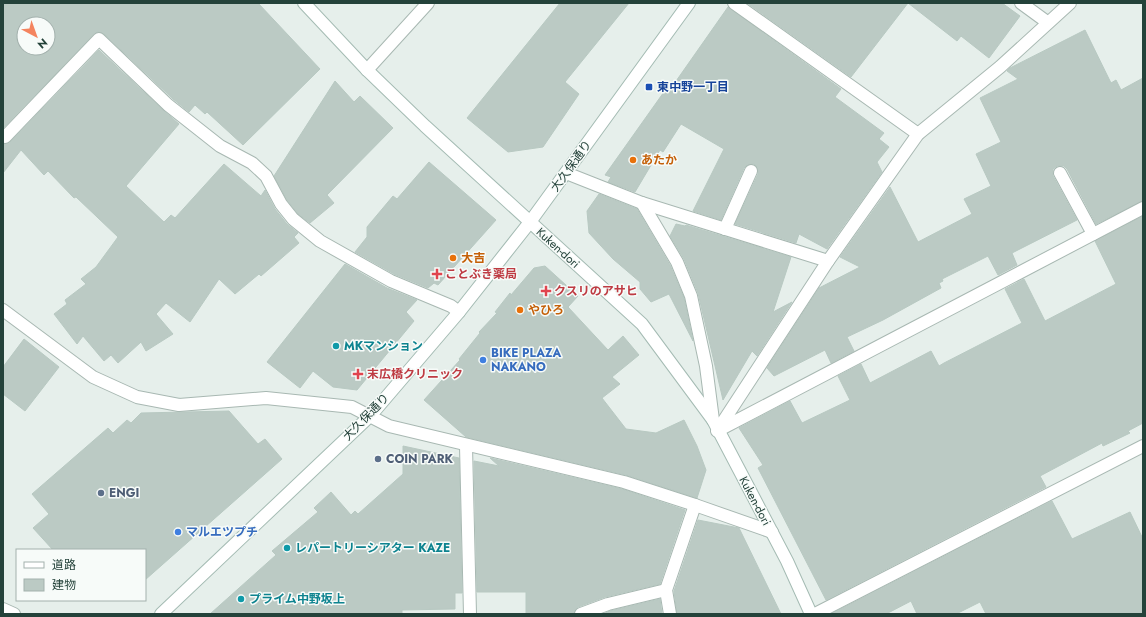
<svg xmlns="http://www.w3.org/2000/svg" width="1146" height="617" font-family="Jost,'Noto Sans JP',sans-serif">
	<rect width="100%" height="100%" fill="#e6efeb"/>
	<g fill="#bbcac4" stroke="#b8c9c2" fill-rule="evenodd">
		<path d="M3,3H258L320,69L243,145L207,112L205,114L195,105L189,112L173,99L104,34L97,32L3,128ZM24,24H48V48H24Z"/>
		<path d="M560,3H629L565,82L579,94L543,147L508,152L467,118Z"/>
		<path d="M747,3H1002L1020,16L989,58L961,36L957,41L908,3L851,77Z"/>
		<path d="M728,7L841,89L835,97L884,133L879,139L889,147L877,162L882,172L827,249L799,234L796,243L735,224L758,174L757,167L754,164L747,165L744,168L721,220L693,211L724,149L681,124L663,152L660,150L635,192L608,182L611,177L605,175L671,82L674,84Z"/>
		<path d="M1085,30L1111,83L1116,80L1121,90L1143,78V201L1096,224L1067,169L1064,166H1057L1053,169V176L1077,220L1012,253L1017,265L998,275L988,256L942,279L943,281L939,283L941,288L883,320L847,337L854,351L831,363L825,350L774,376L767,368L819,288L860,267L840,257L890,187L918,242L972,214L964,199L991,186L976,154L1001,142L980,98L1018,79L1007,71L1010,68Z"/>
		<path d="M99,50L163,110L179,124L126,186L164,222L171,215L175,218L224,164L261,196L265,190L275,209L287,224L298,233L294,237L299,243L261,276L259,274L235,294L219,279L190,322L166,303L156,314L173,334L146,351L141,342L118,363L111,355L104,361L83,336L77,344L54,314L67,304L65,300L86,284L81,279L96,267L118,237L76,197L74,198L48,171L44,175L21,150L3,173V144L10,142Z"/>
		<path d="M335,81L354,102L360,96L393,128L327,195L334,203L310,223L298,214L287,200L274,176Z"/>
		<path d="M429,162L496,220L438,285L434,283L428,288L394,274L355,252L367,237V227L393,196L397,199Z"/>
		<path d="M599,194L637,209L670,265L684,298L693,341L669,294L651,302L640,289V282L613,259L589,233L587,211Z"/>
		<path d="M1143,216V423L1128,431L1130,433L1103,446L1102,443L1040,476L1046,487L826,600L758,468L763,465L739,428L790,401L802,423L850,400L838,376L861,364L870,383L931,351L939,366L944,363L1022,323L1005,289L1024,279L1045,321L1116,284L1095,241Z"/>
		<path d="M676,224L685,226L686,225L791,257L773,312L792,302L757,356L752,351L723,400L698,293L684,259L670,236Z"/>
		<path d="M345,264L387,288L417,300L406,312L414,321L357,390L333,387L313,371L300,388L267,362Z"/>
		<path d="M545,266L578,296L568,307L608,350L623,336L639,355L612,377L620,384L602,398L626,429L656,433L684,420L697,446L706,470L697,498L626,475L466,437L424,400L460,360L459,359L480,333L479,332L497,313L495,312L510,293L511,295L534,268Z"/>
		<path d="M24,339L59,367L25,411L3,394V367Z"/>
		<path d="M229,411L258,444L265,439L282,459L145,580V550H53L33,528L49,514L32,494L108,428L113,433L127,420L131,423L141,413Z"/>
		<path d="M403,446L459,458L462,593H455V609L402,610V614H210L276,555L272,551L318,512L314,508L331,492L351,515L355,511L358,514L403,474Z"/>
		<path d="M490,458L622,489L685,510L660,584L605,597L578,607L574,614H526V592H477L474,461L499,466Z"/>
		<path d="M1052,501L1072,539L1130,512L1143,539V614H986L980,602L956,614H917L911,601L886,614L833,613Z"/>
		<path d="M698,520L739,528L781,614H677L674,591Z"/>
		<path d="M660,599L662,614H603L610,611Z"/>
	</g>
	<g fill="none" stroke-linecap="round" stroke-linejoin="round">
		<defs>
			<g id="lane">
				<path d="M734,3L918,134"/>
				<path d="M367,70L428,3"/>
				<path d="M5,137L99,39L168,105L220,146L252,163L266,176L281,204L293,219L320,241L391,281L451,306L459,312"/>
				<path d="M566,173L642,203L828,261"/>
				<path d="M1060,173L1093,234"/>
				<path d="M642,203L677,262L691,296L706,366L713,420"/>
				<path d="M725,229L751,171"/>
				<path d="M466,446L470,614"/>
				<path d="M581,614L608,604L666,590"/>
			</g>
			<g id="street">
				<path d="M1021,3L1047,22"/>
				<path d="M1070,3L1000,67L918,134L828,261L717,431L1143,208"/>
				<path d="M3,310L93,377L137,397L179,405L266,398L352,407L389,426L624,482L695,505L772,532"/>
				<path d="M3,609L14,614"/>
				<path d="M670,614L666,590L695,505"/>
				<path d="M815,614L1143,446"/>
			</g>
			<g id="secondary">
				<path d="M304,3L367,70L425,126L642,324L713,420L787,561L811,614"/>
				<path d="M161,614L371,415L459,312L530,222L689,3"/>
			</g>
		</defs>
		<use href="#lane" stroke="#a8b8b2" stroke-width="14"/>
		<use href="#street" stroke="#a8b8b2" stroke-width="14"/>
		<use href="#secondary" stroke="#a4bbb3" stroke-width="14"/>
		<use href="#lane" stroke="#fff" stroke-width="12"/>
		<use href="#street" stroke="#fff" stroke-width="12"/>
		<use href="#secondary" stroke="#fff" stroke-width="12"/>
	</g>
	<rect fill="#1a4fb4" stroke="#f7fbf9" stroke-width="1.5" x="645" y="83" width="8" height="8" rx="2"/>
	<g fill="#e8710a" stroke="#f7fbf9" stroke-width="1.5">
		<circle cx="633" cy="160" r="4"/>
		<circle cx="453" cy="258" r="4"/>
		<circle cx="520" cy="310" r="4"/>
	</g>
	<g fill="#e0444e" stroke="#f7fbf9" stroke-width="1.5">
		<path d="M435 268h4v4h4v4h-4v4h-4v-4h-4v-4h4z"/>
		<path d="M544 285h4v4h4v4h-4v4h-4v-4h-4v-4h4z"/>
		<path d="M356 368h4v4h4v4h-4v4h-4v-4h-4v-4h4z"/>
	</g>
	<g fill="#0f9aa8" stroke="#f7fbf9" stroke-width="1.5">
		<circle cx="336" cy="346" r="4"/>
		<circle cx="287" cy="548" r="4"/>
		<circle cx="241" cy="599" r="4"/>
	</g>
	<g fill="#3f7fe0" stroke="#f7fbf9" stroke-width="1.5">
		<circle cx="483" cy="360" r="4"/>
		<circle cx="178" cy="532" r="4"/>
	</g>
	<g fill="#5c6f8a" stroke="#f7fbf9" stroke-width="1.5">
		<circle cx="378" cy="459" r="4"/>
		<circle cx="101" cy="493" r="4"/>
	</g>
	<g text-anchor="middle" stroke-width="3" stroke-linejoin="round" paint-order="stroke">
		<g font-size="12" font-weight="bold" fill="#164399" stroke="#f7fbf9" text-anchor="start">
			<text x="657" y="91">東中野一丁目</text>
		</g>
		<g font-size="12" font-weight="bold" fill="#c56008" stroke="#f7fbf9" text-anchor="start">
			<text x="641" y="164">あたか</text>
			<text x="461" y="262">大吉</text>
			<text x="528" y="314">やひろ</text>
		</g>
		<g font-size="12" fill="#24423a" stroke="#f7fbf9">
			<text transform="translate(571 166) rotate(-54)" y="4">大久保通り</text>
			<text transform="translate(558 248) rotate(42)" y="4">Kuken-dori</text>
			<text transform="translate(366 417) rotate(-46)" y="4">大久保通り</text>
			<text transform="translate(755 501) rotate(62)" y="4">Kuken-dori</text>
		</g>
		<g font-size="12" font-weight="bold" fill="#be3a42" stroke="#f7fbf9" text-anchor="start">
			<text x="445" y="278">ことぶき薬局</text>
			<text x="554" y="295">クスリのアサヒ</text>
			<text x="367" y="378">末広橋クリニック</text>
		</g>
		<g font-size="12" font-weight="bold" fill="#0d838f" stroke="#f7fbf9" text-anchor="start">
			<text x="344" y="350">MKマンション</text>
			<text x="295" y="552">レパートリーシアター KAZE</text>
			<text x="249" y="603">プライム中野坂上</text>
		</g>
		<g font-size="12" font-weight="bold" fill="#366cbe" stroke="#f7fbf9" text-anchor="start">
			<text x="491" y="357">BIKE PLAZA<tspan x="491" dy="14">NAKANO</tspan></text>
			<text x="186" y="536">マルエツプチ</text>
		</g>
		<g font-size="12" font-weight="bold" fill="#4e5e75" stroke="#f7fbf9" text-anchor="start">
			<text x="386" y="463">COIN PARK</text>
			<text x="109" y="497">ENGI</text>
		</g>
	</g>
	<rect width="1146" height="617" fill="none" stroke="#24423a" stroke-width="8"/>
	<rect x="16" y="549" width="130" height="52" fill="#f7fbf9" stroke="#a3b1ad"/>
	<rect x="24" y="562" width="20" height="6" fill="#ffffff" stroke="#a3b1ad"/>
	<text x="52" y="569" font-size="12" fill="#24423a">道路</text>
	<rect x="24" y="579" width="20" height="12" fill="#bbcac4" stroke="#a3b1ad"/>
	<text x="52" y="589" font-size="12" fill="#24423a">建物</text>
	<g transform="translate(36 36) rotate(139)"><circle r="19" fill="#f7fbf9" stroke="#a3b1ad"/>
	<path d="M0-3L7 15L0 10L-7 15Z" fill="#f4845f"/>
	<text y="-6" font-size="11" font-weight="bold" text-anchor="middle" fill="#24423a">N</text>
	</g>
</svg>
